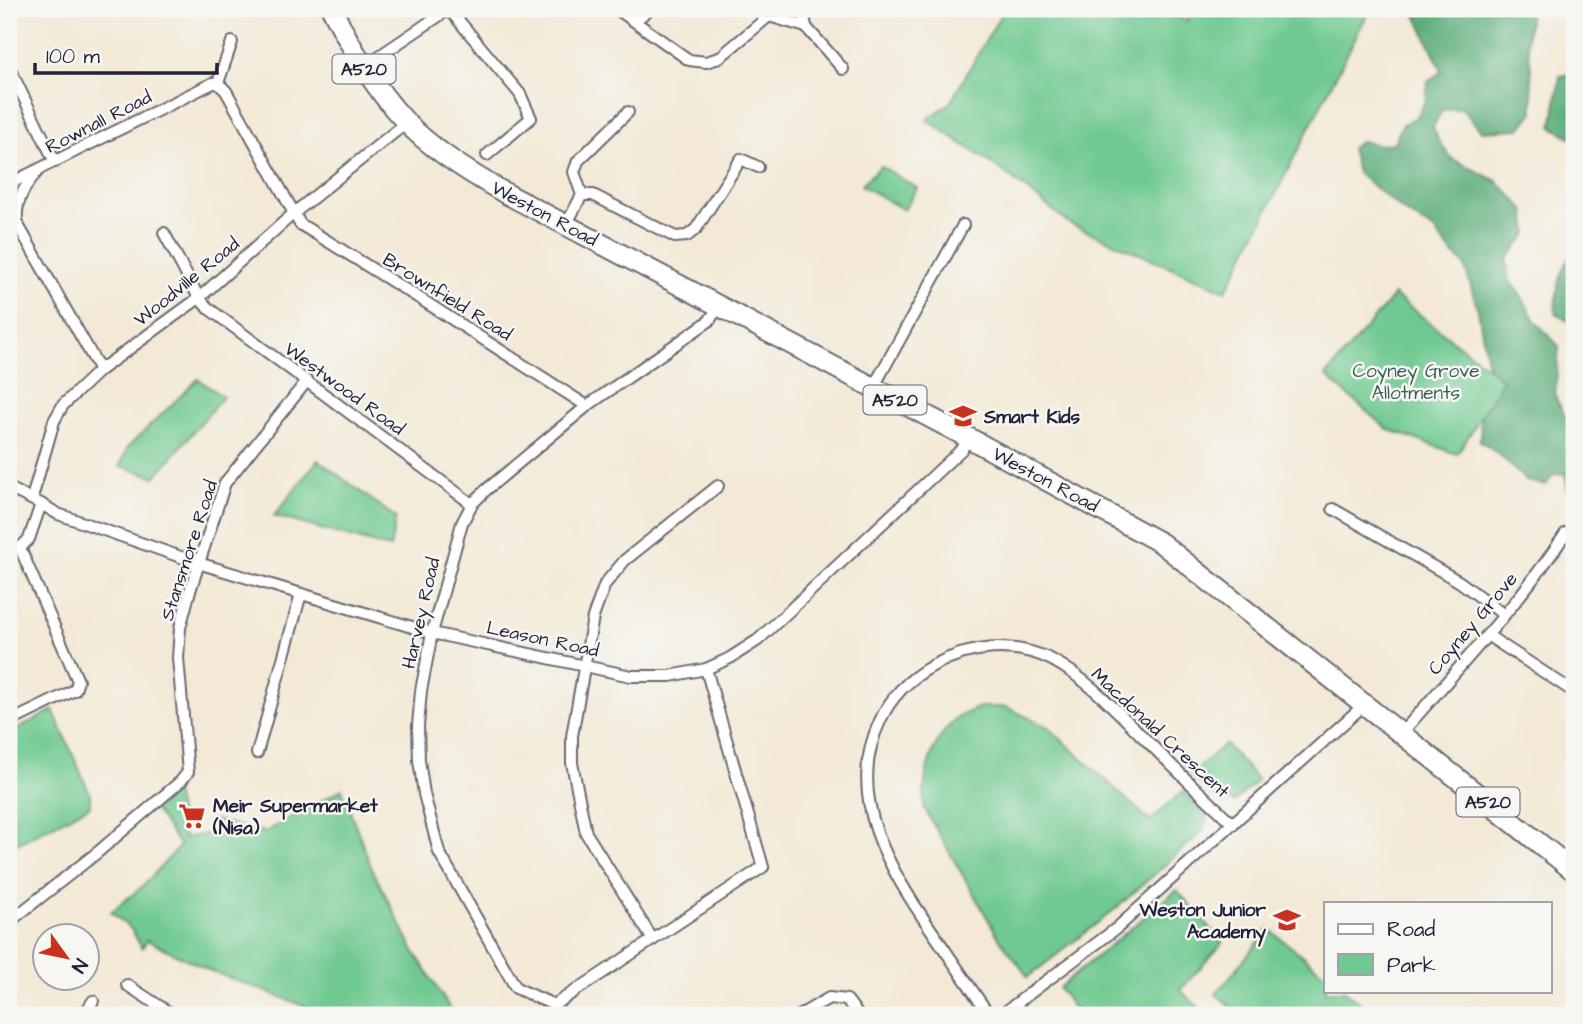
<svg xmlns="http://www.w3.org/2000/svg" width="1583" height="1024" font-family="'Architects Daughter',sans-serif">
	<rect width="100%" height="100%" fill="#f6f6f2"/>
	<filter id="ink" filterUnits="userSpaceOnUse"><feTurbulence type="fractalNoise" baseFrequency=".0143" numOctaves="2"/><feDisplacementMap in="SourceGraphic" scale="14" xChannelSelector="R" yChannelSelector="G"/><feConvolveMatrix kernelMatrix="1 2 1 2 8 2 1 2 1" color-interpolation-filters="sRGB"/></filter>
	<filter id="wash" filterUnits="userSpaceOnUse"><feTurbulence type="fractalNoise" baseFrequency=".00686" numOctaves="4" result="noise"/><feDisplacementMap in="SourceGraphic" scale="28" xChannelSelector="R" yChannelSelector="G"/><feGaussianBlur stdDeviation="1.57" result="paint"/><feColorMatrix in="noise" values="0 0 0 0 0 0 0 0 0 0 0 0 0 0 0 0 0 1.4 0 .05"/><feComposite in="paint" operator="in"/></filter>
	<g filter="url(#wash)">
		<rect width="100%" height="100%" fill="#f3e9d6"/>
		<g fill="#70c990" stroke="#497666" stroke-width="2">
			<path d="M1004,9H1155L1187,21L1193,9H1359L1368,13L1226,291L1070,224L1004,172L927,120L950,103Z"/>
			<path d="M881,166L917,188L904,210L861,185Z"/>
			<path d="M1394,295L1504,380L1457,454L1387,429L1326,376Z"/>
			<path d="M198,379L223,397L155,477L120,466L128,447Z"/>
			<path d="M318,460L396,518L390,548L274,516Z"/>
			<path d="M980,707H1006L1048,727L1150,821L1183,791L1207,816L1203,831L1114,910L1028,977L999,938L924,808C923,776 929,743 955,720C961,714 972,711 980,707Z"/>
			<path d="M53,710L90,794V806L9,848V733Z"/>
			<path d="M1225,744L1258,780L1234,802L1213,795L1191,774Z"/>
			<path d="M342,789L372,869L415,953L454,1015H328L211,971L147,940L142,948L131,929L111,912L143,886L180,846L154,809L175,792L184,838L216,832L214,820L265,832Z"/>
			<path d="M1177,890L1223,943L1180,990L1207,1015H1078L1059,988Z"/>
			<path d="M1269,929L1326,975V991H1345L1369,1010L1365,1015H1241L1216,994Z"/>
		</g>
		<g fill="#5cad7a" stroke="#3f685a" stroke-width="2">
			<path d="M1420,9H1530L1527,39L1531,67L1533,112L1520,129L1481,131L1462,108L1442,110L1433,127L1439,142L1452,159L1497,181L1525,210L1528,233L1507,259L1508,278L1522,297L1535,321L1559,346L1555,396L1566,418L1574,417V503L1568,491L1565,473L1553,475L1546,485L1526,481L1502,457L1480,441L1481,416L1503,380L1488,368L1478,310L1464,264L1452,253L1433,229L1405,212L1357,173L1351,148L1362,141L1378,145L1394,143L1403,124L1417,117L1426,99L1428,81L1442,71L1416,15Z"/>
			<path d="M1574,73V139L1552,127L1560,76Z"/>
			<path d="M1574,250V320L1570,322L1555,313C1556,289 1560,271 1574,250Z"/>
		</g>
	</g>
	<g filter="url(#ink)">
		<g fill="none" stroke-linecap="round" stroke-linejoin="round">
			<defs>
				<g id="street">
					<path d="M449,9L520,94L531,118L487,155"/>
					<path d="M617,9L689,60L706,62L719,58L769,16L806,27"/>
					<path d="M803,9L806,27L843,69"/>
					<path d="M634,21L650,9"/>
					<path d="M9,67L55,162"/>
					<path d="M363,67L449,9"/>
					<path d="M218,83L232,42"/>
					<path d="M37,172C24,186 13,206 18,225L100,370"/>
					<path d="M9,184L213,83H218L226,91L300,224L427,303L587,406"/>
					<path d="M582,195H593L675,237L687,236L696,229L741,159L758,167"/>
					<path d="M566,225L582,195L574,172L578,161L628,112"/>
					<path d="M164,233L199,298L208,308L472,504"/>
					<path d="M873,388L963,225"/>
					<path d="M9,488L41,504L29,539L20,548H9"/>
					<path d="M32,498L54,421L63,405L100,370L199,298L294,213L406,123"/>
					<path d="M41,504L58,514L198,563L432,633L631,676H670L706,669L730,658L758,640L962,449L969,438"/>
					<path d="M1333,509L1460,582L1504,615"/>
					<path d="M1487,635L1574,692"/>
					<path d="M706,669L763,867L554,1005L516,988L439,852L424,794L419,760L418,726L421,691L432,633L462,523L472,504L486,490L587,406L709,321L720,305"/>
					<path d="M9,722L75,690L78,681L20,548"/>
					<path d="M1401,734C1458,668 1518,605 1566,533"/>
					<path d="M257,753L301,594"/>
					<path d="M9,922L98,852L181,781L188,772L178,658L180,628L189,594L225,483L306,382"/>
					<path d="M653,940L586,833L572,763V736L593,617L605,584L625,560L718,486"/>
					<path d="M127,985L173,1015"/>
					<path d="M84,1015L93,1001"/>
					<path d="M800,1015L829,998L847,1000L858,1015"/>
					<path d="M989,1015C970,987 951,959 932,931C890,870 844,797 880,721C891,696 910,678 934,665C970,646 1014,641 1052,660C1086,678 1114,708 1141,735C1171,765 1202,795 1233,824"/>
					<path d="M1001,1015L1117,928L1365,704"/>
				</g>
				<path id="highway" d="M332,9C352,49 374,88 405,121C432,150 471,174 505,193L969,438L1161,543L1574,871"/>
			</defs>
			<use href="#street" stroke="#6b6871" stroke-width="14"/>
			<use href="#highway" stroke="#6b6871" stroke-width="23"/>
			<use href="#street" stroke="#fff" stroke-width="10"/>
			<use href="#highway" stroke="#fff" stroke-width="19"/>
		</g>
	</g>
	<defs>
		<symbol id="school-bare" viewBox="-9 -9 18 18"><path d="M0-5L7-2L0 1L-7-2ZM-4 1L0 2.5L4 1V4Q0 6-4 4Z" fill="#c8321e" stroke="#f6f6f2" stroke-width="2.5" paint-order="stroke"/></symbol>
		<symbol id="supermarket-bare" viewBox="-9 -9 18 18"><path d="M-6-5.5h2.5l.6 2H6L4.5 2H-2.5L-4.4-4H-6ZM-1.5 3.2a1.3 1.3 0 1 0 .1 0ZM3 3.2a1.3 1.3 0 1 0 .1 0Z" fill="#c8321e" stroke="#f6f6f2" stroke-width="2.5" paint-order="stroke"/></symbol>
	</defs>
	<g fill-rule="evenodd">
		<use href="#school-bare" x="944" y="397" width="38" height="38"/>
		<use href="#supermarket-bare" x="173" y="797" width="38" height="38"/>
		<use href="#school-bare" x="1268" y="901" width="38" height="38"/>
	</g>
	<g text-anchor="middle" stroke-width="5" stroke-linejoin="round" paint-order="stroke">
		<g fill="#f6f6f2" stroke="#626272" stroke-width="2">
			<rect x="332.5" y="54.5" width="63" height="29" rx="5"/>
			<rect x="863.5" y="385.5" width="63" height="29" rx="5"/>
			<rect x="1456.5" y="787.5" width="63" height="29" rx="5"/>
		</g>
		<g font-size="18" font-weight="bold" fill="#22223b">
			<text x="364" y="75">A520</text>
			<text x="895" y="406">A520</text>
			<text x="1488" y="808">A520</text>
		</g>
		<g font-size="19" fill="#22223b" stroke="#f6f6f2">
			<text transform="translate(98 121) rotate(-27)" y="7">Rownall Road</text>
			<text transform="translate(545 213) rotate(28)" y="7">Weston Road</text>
			<text transform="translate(186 281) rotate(-39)" y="7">Woodville Road</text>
			<text transform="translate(448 296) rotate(32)" y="7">Brownfield Road</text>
			<text transform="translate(345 388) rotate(36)" y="7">Westwood Road</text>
			<text transform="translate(1046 479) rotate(28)" y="7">Weston Road</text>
			<text transform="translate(188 550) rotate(-72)" y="7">Stansmore Road</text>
			<text transform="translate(420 613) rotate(-77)" y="7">Harvey Road</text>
			<text transform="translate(1472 623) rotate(-50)" y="7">Coyney Grove</text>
			<text transform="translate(543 638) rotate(12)" y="7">Leason Road</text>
			<text transform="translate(1161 732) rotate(43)" y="7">Macdonald Crescent</text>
		</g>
		<g font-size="19" fill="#3d5c59" stroke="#f6f6f2">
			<text x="1416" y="377">Coyney Grove<tspan x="1416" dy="22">Allotments</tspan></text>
		</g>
		<g font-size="19" font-weight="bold" fill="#22223b" stroke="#f6f6f2" text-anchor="start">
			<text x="984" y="423">Smart Kids</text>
			<text x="213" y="812">Meir Supermarket<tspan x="213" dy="22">(Nisa)</tspan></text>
			<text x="1266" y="916" text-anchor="end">Weston Junior<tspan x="1266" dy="22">Academy</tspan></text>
		</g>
	</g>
	<rect width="1583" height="1024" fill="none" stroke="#f6f6f2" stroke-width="35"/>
	<rect x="1324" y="902" width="228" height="91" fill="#f6f6f2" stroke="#a1a1a9" stroke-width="2"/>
	<rect x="1338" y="924" width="35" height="10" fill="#ffffff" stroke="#a1a1a9" stroke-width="2"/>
	<text x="1387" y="936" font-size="21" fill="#22223b">Road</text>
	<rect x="1338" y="954" width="35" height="21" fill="#70c990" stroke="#a1a1a9" stroke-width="2"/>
	<text x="1387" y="972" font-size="21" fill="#22223b">Park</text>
	<g transform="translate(66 957) rotate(123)"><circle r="33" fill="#f6f6f2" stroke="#a1a1a9" stroke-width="2"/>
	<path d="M0-5L12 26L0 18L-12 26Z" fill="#c8321e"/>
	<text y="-10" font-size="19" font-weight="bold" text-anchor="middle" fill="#22223b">N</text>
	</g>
	<path d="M35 63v10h182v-10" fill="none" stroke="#22223b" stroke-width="3.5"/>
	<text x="46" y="63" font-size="21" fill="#22223b" stroke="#f6f6f2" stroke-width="5" paint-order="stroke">100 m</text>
</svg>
